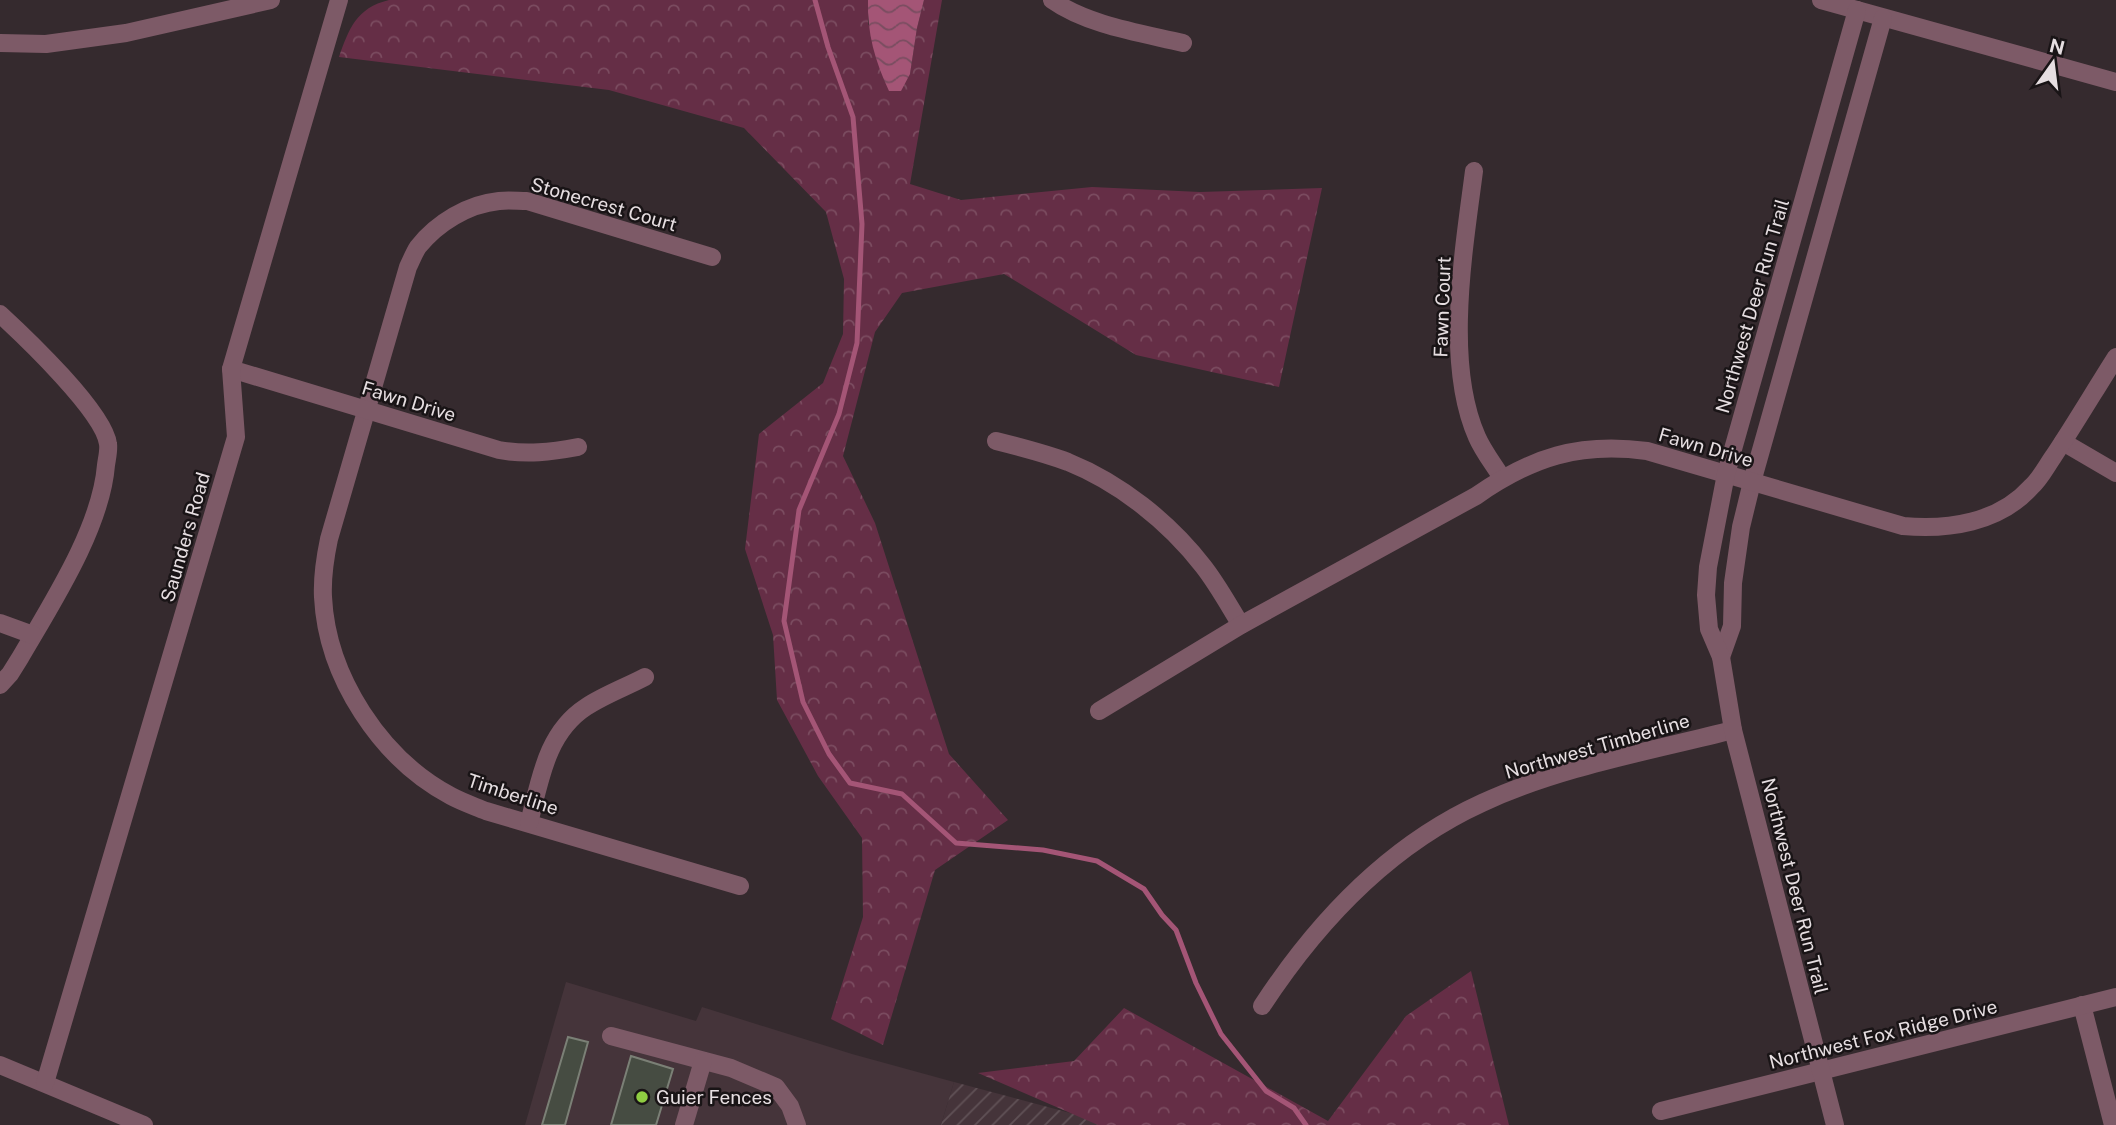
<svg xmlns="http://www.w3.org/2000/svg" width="2116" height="1125" font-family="'Public Sans',sans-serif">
	<defs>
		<pattern id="industrial-furrows" width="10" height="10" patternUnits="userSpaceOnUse" patternTransform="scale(1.75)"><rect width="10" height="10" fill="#45343a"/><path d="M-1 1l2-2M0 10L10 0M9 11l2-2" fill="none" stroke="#605156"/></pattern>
		<pattern id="forest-crowns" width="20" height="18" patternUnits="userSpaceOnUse" patternTransform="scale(1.75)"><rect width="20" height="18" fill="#652e46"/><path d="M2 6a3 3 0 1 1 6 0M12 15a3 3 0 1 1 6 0" fill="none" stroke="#7b4c60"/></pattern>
		<pattern id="water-waves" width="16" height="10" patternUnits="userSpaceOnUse" patternTransform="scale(1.75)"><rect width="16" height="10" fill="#a45576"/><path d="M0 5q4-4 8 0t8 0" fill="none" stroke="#794d60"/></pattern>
	</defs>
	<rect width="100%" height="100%" fill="#352a2e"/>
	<path fill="#45343a" d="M566,982L696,1021L702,1007L852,1054L954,1082L941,1125H525Z"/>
	<path fill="url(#industrial-furrows)" d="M954,1082L1115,1125H941Z"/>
	<g fill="url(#forest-crowns)">
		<path d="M389,0H868V24L910,74L917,28L924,0H942L910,184L961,200L1092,187L1200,192L1322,188L1279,387L1136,355L1004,274L902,293L875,332L843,456L875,523L949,754L1008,820L935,870L883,1045L831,1019L863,917L862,838L818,776L777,700L773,635L745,549L759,434L823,383L843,334L844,279L826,212L744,128L609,90L339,57C349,29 356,8 389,0Z"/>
		<path d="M1471,971L1509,1125H1098L978,1073L1074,1061L1124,1008L1328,1121L1406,1016Z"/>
	</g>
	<path fill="url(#water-waves)" d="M868,0H924L917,28L910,74L901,91H889C875,61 867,33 868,0Z"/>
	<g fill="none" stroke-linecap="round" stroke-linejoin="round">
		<path stroke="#a45576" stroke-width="5" d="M815,0L828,47L853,117L862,224L857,343L839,414L799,510L784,621L803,702L829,754L850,783L902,794L956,843L1043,850L1097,861L1144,889L1162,915L1176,930L1196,983L1221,1034L1266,1091L1294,1108L1306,1125"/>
	</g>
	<g fill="#464c42" stroke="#7b8076" stroke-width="2">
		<path d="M568,1037L588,1042L565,1125H542Z"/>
		<path d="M631,1056L673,1069L656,1125H611Z"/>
	</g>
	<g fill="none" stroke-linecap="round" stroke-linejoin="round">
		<g stroke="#7d5a67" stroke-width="18">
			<path d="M1052,0C1087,25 1141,33 1183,43"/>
			<path d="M1821,0L2116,82"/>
			<path d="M0,43L46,44L126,33L271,0"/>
			<path d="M1474,171C1464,249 1444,363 1477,437C1483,451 1494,465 1502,478"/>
			<path d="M712,257L527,201C518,201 508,200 499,201C468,204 437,223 418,247C414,253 411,261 408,267L329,539C325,558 322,577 323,597C327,677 381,759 451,796C462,802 474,806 486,811L740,886"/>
			<path d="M0,314C25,337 104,412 108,444C109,450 107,458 106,465C101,528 52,603 20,658L10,674L0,685"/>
			<path d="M231,369L499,450C527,455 551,452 578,447"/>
			<path d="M996,441C1020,447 1044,453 1068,462C1120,483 1169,522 1203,566C1218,585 1229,606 1241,625"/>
			<path d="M2063,442L2116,473"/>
			<path d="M0,623L33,635"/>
			<path d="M1721,657L1732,626L1733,583L1741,527L1752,482L1883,18"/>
			<path d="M1099,711L1241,625L1476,496C1532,457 1579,442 1647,451L1903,526C1948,530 1999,523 2031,487C2040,479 2046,467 2053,457C2075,424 2095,390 2116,357"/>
			<path d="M529,823C540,781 546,733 586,707C604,695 626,687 645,677"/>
			<path d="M2082,1005L2113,1125"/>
			<path d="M1262,1006C1317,922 1390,845 1482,803C1559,767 1651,751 1733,730"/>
			<path d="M611,1036L731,1068L776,1087L790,1106L797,1125"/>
			<path d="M0,1065L144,1125"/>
			<path d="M45,1083L236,437L231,369L339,0"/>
			<path d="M1661,1111L2116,997"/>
			<path d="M684,1125L703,1061"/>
			<path d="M1835,1125L1733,730L1721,657L1709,629L1706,595L1708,567L1726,474L1857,10"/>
		</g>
	</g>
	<circle fill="#8fcd42" stroke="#191416" stroke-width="2.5" cx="642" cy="1097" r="7"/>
	<g text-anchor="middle" stroke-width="5" stroke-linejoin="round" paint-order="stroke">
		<g font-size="19" fill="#e6dee1" stroke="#191416">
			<text transform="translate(604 204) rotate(16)" y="7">Stonecrest Court</text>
			<text transform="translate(1752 306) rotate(-74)" y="7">Northwest Deer Run Trail</text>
			<text transform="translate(1442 307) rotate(-88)" y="7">Fawn Court</text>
			<text transform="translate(409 401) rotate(17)" y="7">Fawn Drive</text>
			<text transform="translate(1706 447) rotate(16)" y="7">Fawn Drive</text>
			<text transform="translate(185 537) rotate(-74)" y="7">Saunders Road</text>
			<text transform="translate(1597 746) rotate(-16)" y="7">Northwest Timberline</text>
			<text transform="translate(513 794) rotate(18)" y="7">Timberline</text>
			<text transform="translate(1795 886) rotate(76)" y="7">Northwest Deer Run Trail</text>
			<text transform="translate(1883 1034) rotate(-14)" y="7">Northwest Fox Ridge Drive</text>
		</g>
		<g font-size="19" fill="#e6dee1" stroke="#191416" text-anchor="start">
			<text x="656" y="1104">Guier Fences</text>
		</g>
	</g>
	<g transform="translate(2053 63) rotate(14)" stroke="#191416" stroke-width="5" paint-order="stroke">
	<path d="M0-5L12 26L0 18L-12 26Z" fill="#e6dee1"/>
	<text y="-10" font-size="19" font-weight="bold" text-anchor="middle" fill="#e6dee1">N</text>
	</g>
</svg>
